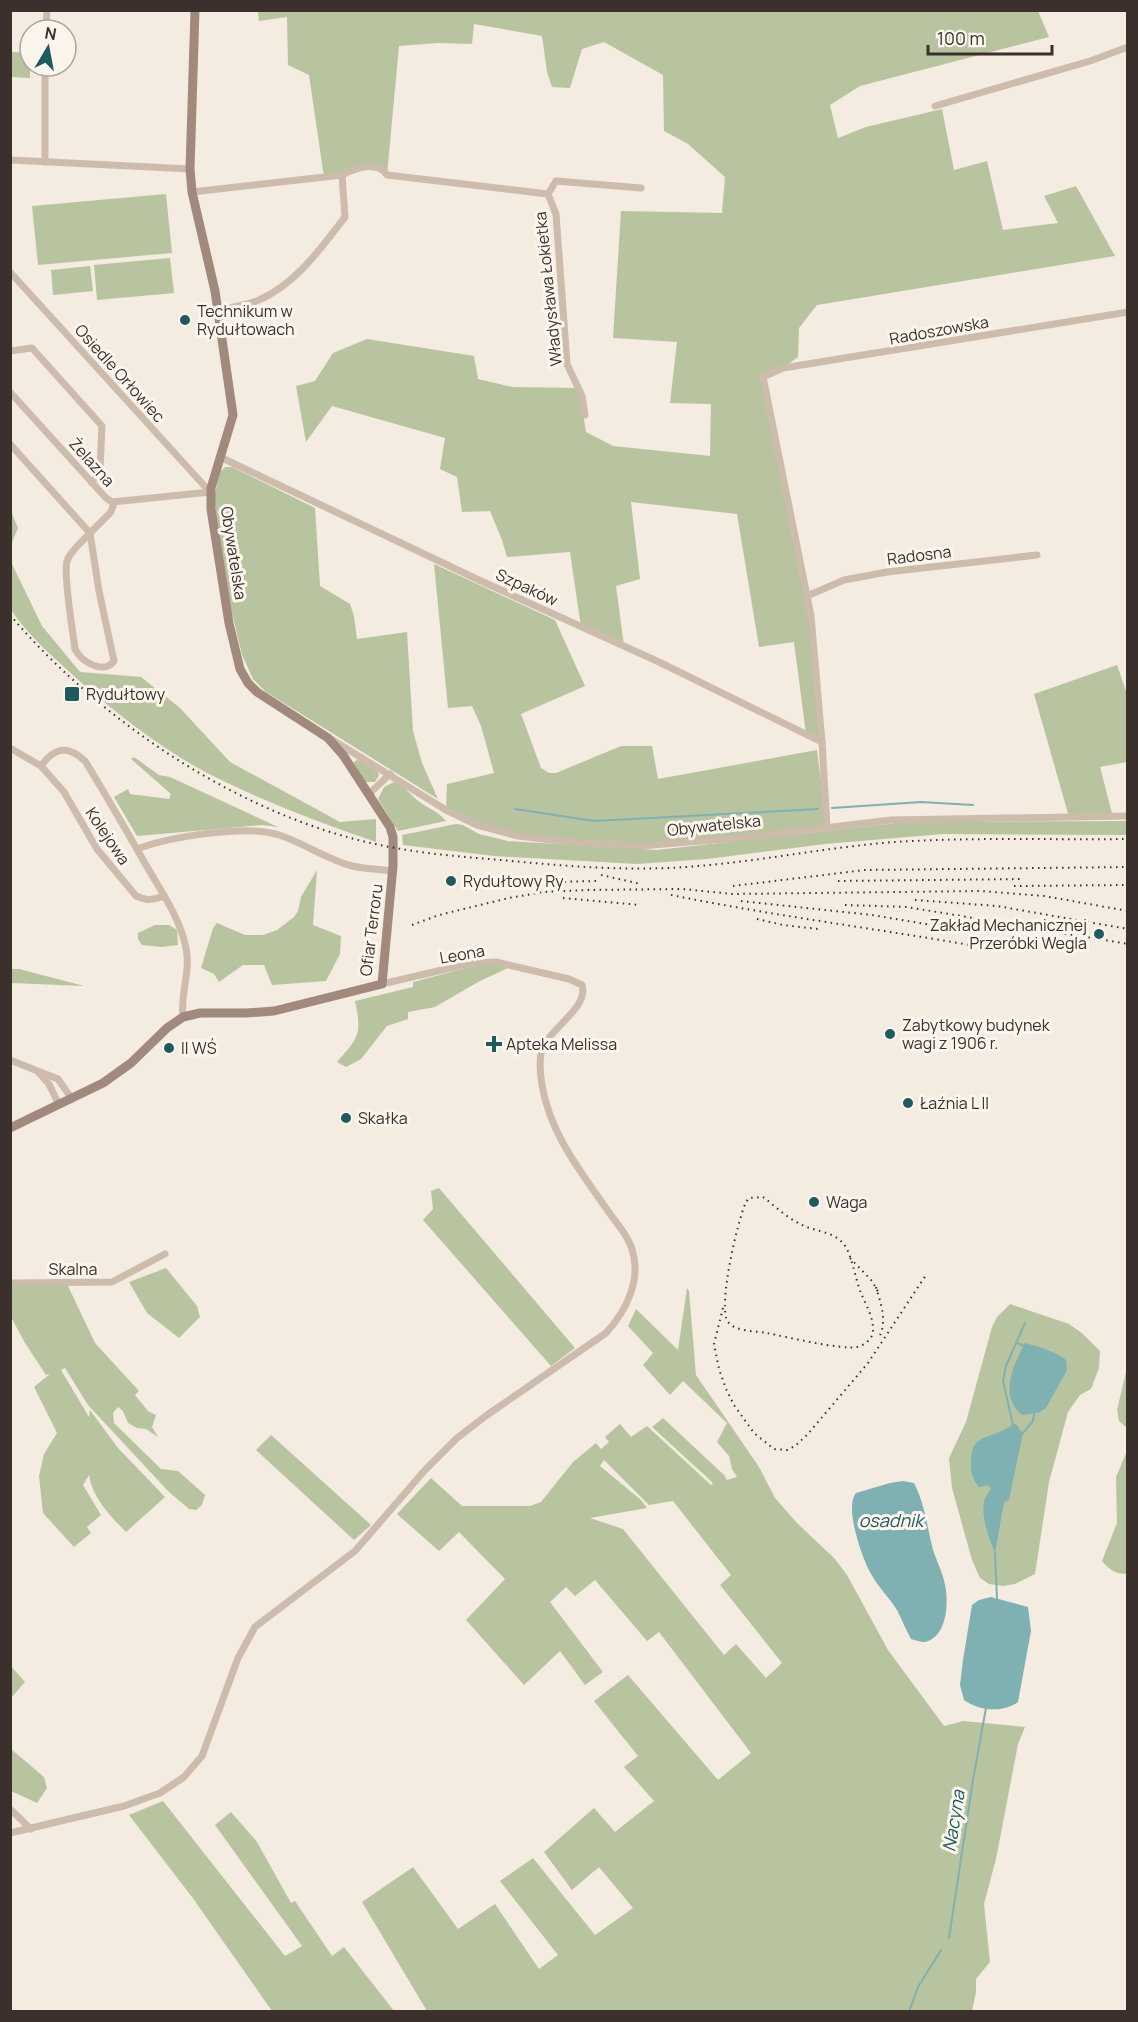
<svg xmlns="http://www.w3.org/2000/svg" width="1138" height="2022" font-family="Manrope,sans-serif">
	<rect width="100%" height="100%" fill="#f4ebe1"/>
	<g fill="#b8c4a0" fill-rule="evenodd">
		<path d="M258,11H1038L1049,37L860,86L830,105L838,138L866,127L942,109L954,170L987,161L1003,230L1058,223L1044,196L1076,186L1115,256L817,305L799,328L798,357L783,368L763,377L811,616L822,742L806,734L794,642L759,647L737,514L631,502L640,579L616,586L624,646L581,627L570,552L507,557L502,540L490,511L462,512L457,477L440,469L445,438L332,406L306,442L296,386L315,381L333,353L367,339L474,356L478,379L512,387L579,388L586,432L613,446L710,456L711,404L670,403L677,342L613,338L621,211L722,213L725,177L688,144L664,131L663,75L604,42L582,49L570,88L552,87L547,72L542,36L474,24L472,44L437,43L399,46L387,175L384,171L360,167L324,177L309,75L288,65L287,17L259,21Z"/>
		<path d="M11,52L30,53V78L11,77Z"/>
		<path d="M166,194L172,253L38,265L32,206Z"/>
		<path d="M170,258L174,293L97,300L94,265Z"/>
		<path d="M90,266L93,291L53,295L51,270Z"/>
		<path d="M225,467H232L315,508L320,586L350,604L354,616L357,639L407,632L413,731L422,763L438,799L266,692L253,679L242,655L225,583L214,497L220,472Z"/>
		<path d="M10,509L18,528L12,542L11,562L42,626L80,672L141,677L180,708L230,762L340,822L376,819V842C320,823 265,802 211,775C164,751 113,711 74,676C52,656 28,635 11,610Z"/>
		<path d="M434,564L555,620L585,686L521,714L541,768L549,773H556L621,746H652L658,779L817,750L827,827L641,846L498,832L446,810L447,784L494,773L481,726L472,706L448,708Z"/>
		<path d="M1117,665L1127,694V762L1100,767L1113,817H1069L1034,694Z"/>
		<path d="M134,757L159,775L170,777L278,827L262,825L137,836L114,797L128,789L130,794L169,799L171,794L131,759Z"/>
		<path d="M358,759L378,772L379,775L375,782H365L354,764V762Z"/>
		<path d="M394,782C404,786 409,793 417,800C427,808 438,811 446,821L398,831L378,799L384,787Z"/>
		<path d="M1128,821L1127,835L943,834L825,844L707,859L637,864L494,856L403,845L402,835L456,824L463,825L479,834L508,841L657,850L905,822Z"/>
		<path d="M317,870L313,925L341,936L340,954L326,981L272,985L264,965H243L219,982L214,974L201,968L213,928L217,923L245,935H263L277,930L294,917L298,911L301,897Z"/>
		<path d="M155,925H169L177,930L178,945L162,947L142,945L138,939V933Z"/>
		<path d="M490,964L508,968L478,982L435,1007L408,1012V1019L387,1026L361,1059L346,1067L337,1062C359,1037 362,1034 355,1001L413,987V982L470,967Z"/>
		<path d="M11,969H19L84,986L11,983Z"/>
		<path d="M439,1188L575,1348L551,1366L423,1220L433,1209L431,1191Z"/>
		<path d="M166,1268L197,1306L200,1317L179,1338L147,1313L129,1282Z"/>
		<path d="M10,1286H68L95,1343L139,1391L135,1395L148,1411L156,1415L152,1427L158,1437L146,1429L137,1428L128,1423L123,1411L118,1407L113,1413L114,1423L161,1469L178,1471L205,1495L202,1505L196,1510L189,1509L168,1491L88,1405L65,1368L61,1370L89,1417L90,1410L118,1448L165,1497L126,1532C110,1516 92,1497 89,1475L83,1485L101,1515L87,1527L91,1533L74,1547L43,1513L39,1476L44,1454L57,1433L34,1387L50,1374L46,1375L25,1343L11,1317Z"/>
		<path d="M687,1288L689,1291L696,1375L759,1467L775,1498L797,1523L835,1559L847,1575L888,1650L944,1726L963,1721L1025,1727L1018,1744L996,1859L984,1904L990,1962L976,1979V1992L972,2011H427L362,1902L413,1867L458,1929L495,1904L539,1969L558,1955L500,1881L533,1858L595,1935L633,1908L599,1867L572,1890L544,1852L594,1808L615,1832L654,1801L624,1767L638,1756L594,1701L628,1675L718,1780L751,1753L659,1632L647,1641L595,1580L575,1596L566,1587L550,1602L603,1672L585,1685L560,1651L524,1685L466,1620L505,1579L459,1532L439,1551L397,1514L431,1478L462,1506H530L541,1502L573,1462L596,1443L601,1449L609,1442L605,1437L620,1424L631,1437L647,1426L711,1485L713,1484L711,1481L652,1427L663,1418L724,1475L727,1480L737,1477L732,1469L729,1456L717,1442L727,1423L683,1381L670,1395L643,1365L653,1353L628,1326L636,1309L678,1350ZM604,1460L649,1505L673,1501L731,1575L720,1585L782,1663L766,1678L736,1644L724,1655L623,1529L590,1518L647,1508L641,1500L600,1466Z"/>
		<path d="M1010,1304L1069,1324L1083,1334L1100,1351L1099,1368L1091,1389L1080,1395L1068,1412L1049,1482L1035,1574L1015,1584L1003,1586L989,1584L980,1578L972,1560L952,1488L949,1458L966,1422L992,1327L997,1317Z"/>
		<path d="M1127,1368V1428L1119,1421L1117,1410Z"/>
		<path d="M271,1435L371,1525L354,1540L256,1450Z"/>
		<path d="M1127,1451V1574C1115,1574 1110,1570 1102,1561L1117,1523L1116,1477Z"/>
		<path d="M10,1665L25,1682L11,1698H10Z"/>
		<path d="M11,1749L44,1777L47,1788L37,1803L11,1791Z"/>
		<path d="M163,1801L285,1956L302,1946L215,1825L231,1812L257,1842L291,1903L295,1901L332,1956L344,1947L394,2011H272L192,1897L129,1815Z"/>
	</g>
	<g fill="#7fb0b2">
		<path d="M1025,1343C1040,1347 1054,1351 1066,1360L1067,1370L1046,1408L1038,1413L1022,1415C998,1396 1014,1364 1025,1343Z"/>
		<path d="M1016,1424L1023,1433L1009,1500L1004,1502L995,1553C989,1538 981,1518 984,1501C985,1497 989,1492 991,1489L988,1485L979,1487C972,1478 970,1471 971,1460C973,1437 981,1440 999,1432C1005,1430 1010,1426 1016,1424Z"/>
		<path d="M903,1481L914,1483C925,1504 927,1527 933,1550C937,1562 943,1573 945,1585C949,1603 947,1637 925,1642C921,1642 915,1640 911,1639C906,1630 902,1620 897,1610C889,1597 877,1586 870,1572C862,1557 844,1507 856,1493L890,1483Z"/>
		<path d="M991,1597L1028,1607L1031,1631L1018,1702C1003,1713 979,1711 964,1700L960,1685L963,1660L972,1605L979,1600Z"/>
	</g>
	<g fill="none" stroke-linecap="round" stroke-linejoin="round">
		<g stroke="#7fb0b2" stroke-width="2">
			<path d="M832,808L921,802L973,805"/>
			<path d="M515,809L594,821L818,809"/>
			<path d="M1017,1343L1024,1346"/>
			<path d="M1013,1425L1003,1381L1006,1366L1025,1323"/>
			<path d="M1023,1433L1033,1421L1034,1414"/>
			<path d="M995,1553L997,1599"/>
			<path d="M949,1938L973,1780L986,1708"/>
			<path d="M909,2012L918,1987L941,1950"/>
		</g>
		<g stroke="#cdbbac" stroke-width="7">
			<path d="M46,30L47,10"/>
			<path d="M45,66V162"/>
			<path d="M935,106L1090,61L1128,47"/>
			<path d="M10,160L190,169"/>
			<path d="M192,192L342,175C354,169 377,160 387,175L548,194L556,214L567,364L582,396L585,415"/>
			<path d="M548,194L556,181L641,188"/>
			<path d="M10,272L210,492"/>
			<path d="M218,311C232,307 246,305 259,300C296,284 321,248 345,217L342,175"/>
			<path d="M10,351L32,348L102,426L100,470L92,483"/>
			<path d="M10,392L106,498L112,502L210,492"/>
			<path d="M10,444L90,533L111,512L114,503"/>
			<path d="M220,457L481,581L659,662L822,742"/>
			<path d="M90,533L99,591L114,661C104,675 81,662 75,649C73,632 63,575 67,561C70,551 83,541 90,533Z"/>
			<path d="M807,596L844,580L887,572L1037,555"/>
			<path d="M331,739L446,810L477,825L518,836L561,841L641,846L738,838L891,820L1128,816"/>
			<path d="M10,748L41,766L64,792L97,849L136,896C147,901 153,900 164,896"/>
			<path d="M41,766C54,748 67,744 85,761C106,795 126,830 146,865C161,891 180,918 186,948C191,972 180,993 183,1017"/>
			<path d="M369,794L390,774"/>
			<path d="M827,827L822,742L811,616L763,377L783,368L1128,312"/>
			<path d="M137,849C169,837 246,824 279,835C304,843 326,859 352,866C365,869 380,869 393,871"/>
			<path d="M10,1060L58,1079L72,1099"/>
			<path d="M39,1073L49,1084L59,1105"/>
			<path d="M10,1283L112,1282L165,1254"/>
			<path d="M10,1809L31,1829"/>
			<path d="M10,1833L124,1806L160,1793L184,1777L202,1756L238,1658L255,1627L355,1551L425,1470L457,1438L487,1415L606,1333C626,1311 642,1280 632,1249C628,1235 616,1223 608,1211C581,1172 550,1134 542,1085C540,1073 538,1056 544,1045C553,1027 589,1006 582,985L569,979L496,962L472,963L382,984"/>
		</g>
		<path stroke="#a18a7d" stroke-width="9" d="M10,1128L103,1083L131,1063L167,1028L183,1017L200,1013H246L274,1011L382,984L393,866V837L390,827L343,755L328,738L257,692L248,683L240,669L229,623L211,509V488L233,415L215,291L192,192L190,169L195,10"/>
		<g stroke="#3b302b" stroke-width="2" stroke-dasharray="1.5 4.5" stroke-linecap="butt">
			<path d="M10,615C100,721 238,814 375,844C420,854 466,857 512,861C564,866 615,870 667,868C743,865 818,848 894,842C971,837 1050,840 1128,839"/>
			<path d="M601,875L641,884"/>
			<path d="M838,881L1024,879"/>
			<path d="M535,886L552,882L598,881"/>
			<path d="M733,886L865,870L1128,867"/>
			<path d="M1014,886L1128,885"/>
			<path d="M671,895C770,915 871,928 970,945"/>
			<path d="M563,898L640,905"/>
			<path d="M915,900L997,906L1128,929"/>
			<path d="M741,901L872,915L973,932"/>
			<path d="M845,905L907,907L1128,944"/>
			<path d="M757,919L783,925L818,929"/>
			<path d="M412,925L439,915L509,898L543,892L586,890L683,889L732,894L981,891L1044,896L1128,911"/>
			<path d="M763,1197C775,1206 786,1217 800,1224C813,1231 831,1231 842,1242C852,1252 855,1279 861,1293C866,1305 874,1318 873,1332C872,1339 865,1345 857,1347C841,1350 787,1337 767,1333C756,1331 736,1332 728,1322C717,1308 738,1219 746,1202L749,1198Z"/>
			<path d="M850,1258L872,1281L880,1295"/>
			<path d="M876,1287C881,1304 888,1323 878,1339"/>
			<path d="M723,1308L714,1344L719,1369L726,1389L734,1405L754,1433L774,1449L787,1450L795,1446L807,1435L868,1363L926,1275"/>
		</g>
	</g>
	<g fill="#1f5a5e" stroke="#fbf5ee" stroke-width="2">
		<circle cx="185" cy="320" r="6"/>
		<rect x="64" y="686" width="16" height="16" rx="3"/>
		<circle cx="451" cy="881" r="6"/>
		<circle cx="1099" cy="934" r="6"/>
		<circle cx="890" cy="1034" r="6"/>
		<path d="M491 1035h6v6h6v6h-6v6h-6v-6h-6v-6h6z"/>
		<circle cx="169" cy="1048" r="6"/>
		<circle cx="908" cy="1103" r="6"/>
		<circle cx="346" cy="1118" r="6"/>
		<circle cx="814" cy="1202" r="6"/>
	</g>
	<g text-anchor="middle" stroke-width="6" stroke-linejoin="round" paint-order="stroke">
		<g font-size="16" fill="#3b302b" stroke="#fbf5ee">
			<text transform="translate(548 289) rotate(-96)" y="6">Władysława Łokietka</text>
			<text transform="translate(939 330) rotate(-10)" y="6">Radoszowska</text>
			<text transform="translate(120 373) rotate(48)" y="6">Osiedle Orłowiec</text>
			<text transform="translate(92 462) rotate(48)" y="6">Żelazna</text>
			<text transform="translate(234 553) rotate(81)" y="6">Obywatelska</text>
			<text transform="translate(919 555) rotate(-7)" y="6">Radosna</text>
			<text transform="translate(527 587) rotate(25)" y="6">Szpaków</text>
			<text transform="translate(714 825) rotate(-6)" y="6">Obywatelska</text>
			<text transform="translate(108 836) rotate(56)" y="6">Kolejowa</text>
			<text transform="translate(371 930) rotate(-83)" y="6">Ofiar Terroru</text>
			<text transform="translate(462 954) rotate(-10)" y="6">Leona</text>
			<text x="73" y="1275">Skalna</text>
		</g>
		<g font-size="16" fill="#3b302b" stroke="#fbf5ee" text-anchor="start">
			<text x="197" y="317">Technikum w<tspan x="197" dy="18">Rydułtowach</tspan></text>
			<text x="86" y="700">Rydułtowy</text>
			<text x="463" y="887">Rydułtowy Ry</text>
			<text x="1087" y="931" text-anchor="end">Zakład Mechanicznej<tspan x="1087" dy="18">Przeróbki Wegla</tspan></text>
			<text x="902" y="1031">Zabytkowy budynek<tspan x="902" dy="18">wagi z 1906 r.</tspan></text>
			<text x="506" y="1050">Apteka Melissa</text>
			<text x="181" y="1054">II WŚ</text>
			<text x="920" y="1109">Łaźnia L II</text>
			<text x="358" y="1124">Skałka</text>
			<text x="826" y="1208">Waga</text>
		</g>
		<g font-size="18" font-style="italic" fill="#1f5a5e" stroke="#fbf5ee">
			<text x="891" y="1527">osadnik</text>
			<text transform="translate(954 1821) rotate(-81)" y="6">Nacyna</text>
		</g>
	</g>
	<rect width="1138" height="2022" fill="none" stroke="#3b302b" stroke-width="24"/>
	<g transform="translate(48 48) rotate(10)"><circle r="28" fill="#fbf5ee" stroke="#aea6a0" stroke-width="1.5"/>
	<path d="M0-4.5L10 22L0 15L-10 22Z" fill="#1f5a5e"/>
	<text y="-9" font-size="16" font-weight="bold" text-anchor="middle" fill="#3b302b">N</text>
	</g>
	<path d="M928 45v9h124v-9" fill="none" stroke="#3b302b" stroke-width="3"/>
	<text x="937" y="45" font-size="18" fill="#3b302b" stroke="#fbf5ee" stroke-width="4.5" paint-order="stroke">100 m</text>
</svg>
